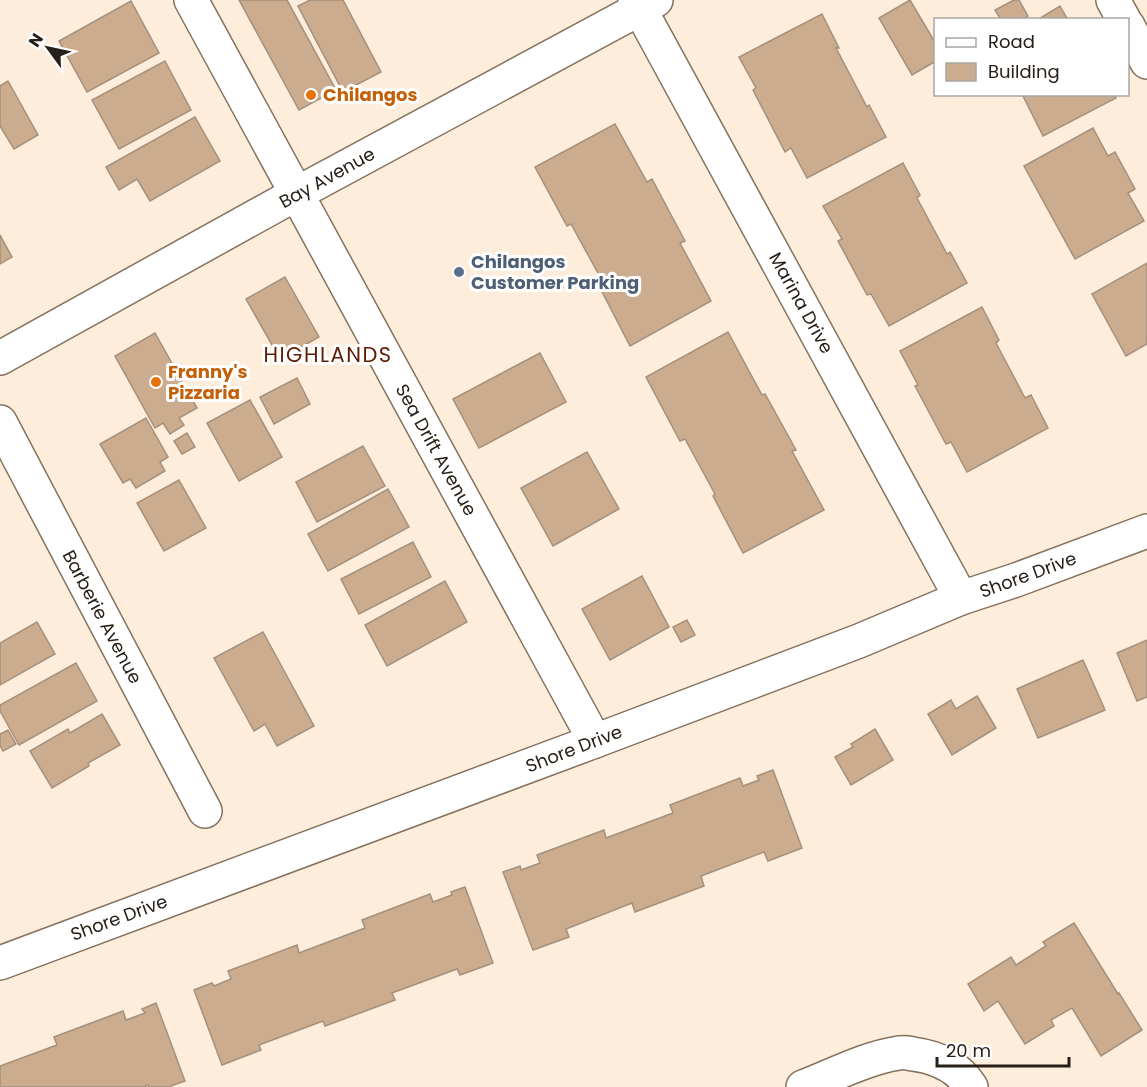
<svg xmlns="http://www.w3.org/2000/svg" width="1147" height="1087" font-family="Poppins,sans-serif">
	<rect width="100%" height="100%" fill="#feeddb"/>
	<g fill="#cbac8e" stroke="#a4907c" stroke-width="1.5">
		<path d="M239,0H287L336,90L299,110Z"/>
		<path d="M310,0H343L381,72L343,92L298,6Z"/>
		<path d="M910,0L936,44V61L912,75L879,18Z"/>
		<path d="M1014,0H1019L1028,16L1022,20H1001L995,10Z"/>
		<path d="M131,1L159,53L87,92L59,41Z"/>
		<path d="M1060,6L1068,20H1037Z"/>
		<path d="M822,14L839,48H836L867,107L869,105L886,137L807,178L791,148L785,152L753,90L756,88L739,57Z"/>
		<path d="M165,61L191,110L119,149L92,100Z"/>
		<path d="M8,81L38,135L14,149L0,126V86Z"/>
		<path d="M1026,94H1114L1116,98L1043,136L1023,96Z"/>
		<path d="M195,117L220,161L150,201L137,179L119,190L106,167Z"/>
		<path d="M615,124L647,182L652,179L685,241L680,243L711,301L630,346L599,286L604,284L571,224L567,226L535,167Z"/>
		<path d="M1093,128L1108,156L1115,152L1135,189L1128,193L1144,221L1075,259L1024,166Z"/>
		<path d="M903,163L920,195L917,198L947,254L950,252L967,283L889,326L871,294L867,295L838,241L842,239L823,206Z"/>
		<path d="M0,235L12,257L0,264Z"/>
		<path d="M1147,263V344L1126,356L1092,294Z"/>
		<path d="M285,277L319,337L280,359L246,299Z"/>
		<path d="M982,307L999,340L996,343L1025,398L1031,395L1048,428L967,472L951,442L946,444L915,386L918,385L900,351Z"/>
		<path d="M728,332L762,395L765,394L796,450L792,451L824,510L743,553L713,496L715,494L685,439L680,441L646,377Z"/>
		<path d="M155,333L197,408L179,418L184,425L170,434L163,423L155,428L115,356Z"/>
		<path d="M540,353L566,402L479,448L453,399Z"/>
		<path d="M297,378L310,404L274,424L260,397Z"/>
		<path d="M250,400L282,457L239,481L207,423Z"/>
		<path d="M146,418L168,457L160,462L165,471L136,488L130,479L123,483L100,444Z"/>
		<path d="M187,433L195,447L182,454L174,441Z"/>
		<path d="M363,446L385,486L317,522L296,482Z"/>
		<path d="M587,452L619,509L553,546L521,488Z"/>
		<path d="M179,480L206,528L164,551L137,503Z"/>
		<path d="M388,489L409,527L328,571L308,534Z"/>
		<path d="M413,542L431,577L359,614L341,579Z"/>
		<path d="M642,576L669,627L610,660L582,609Z"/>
		<path d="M445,581L467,622L387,666L365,625Z"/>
		<path d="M687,620L695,635L681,642L673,627Z"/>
		<path d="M37,622L55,654L0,685V643Z"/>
		<path d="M263,632L314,726L277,746L265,724L254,731L214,658Z"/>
		<path d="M1147,640V697L1137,701L1117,653Z"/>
		<path d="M1083,660L1105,710L1038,738L1017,689Z"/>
		<path d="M76,663L97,701L19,745L0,711V705Z"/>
		<path d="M977,696L996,728L952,755L928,714L951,700L956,709Z"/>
		<path d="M102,714L120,745L88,763L89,766L52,788L30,751L68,729L70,733Z"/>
		<path d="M875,729L893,760L851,785L835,757L853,747L851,744Z"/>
		<path d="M8,730L16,744L3,751L0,745V734Z"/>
		<path d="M773,770L802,848L768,861L764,852L701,876L704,886L635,912L632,903L566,929L569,937L533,950L503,872L520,866L521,870L540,863L537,855L604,830L606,838L673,813L670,805L740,778L743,786L759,780L757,776Z"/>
		<path d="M465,887L493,963L460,975L457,969L392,993L395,1000L325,1026L323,1021L259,1045L261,1050L222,1065L194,990L212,983L214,986L231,979L228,971L297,945L299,953L365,928L362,920L430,894L433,902L452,895L451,892Z"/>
		<path d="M1074,923L1118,994L1119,993L1142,1030L1101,1056L1072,1008L1051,1020L1054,1026L1025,1044L998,1001L984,1011L968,984L1011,957L1016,965L1046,946L1043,942Z"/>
		<path d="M156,1003L185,1081L168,1087H149L148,1085L144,1087H0V1066L57,1045L54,1037L123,1011L126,1020L145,1013L142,1009Z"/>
	</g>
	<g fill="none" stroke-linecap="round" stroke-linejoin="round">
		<defs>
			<g id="street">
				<path d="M191,0L595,741"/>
				<path d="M635,0L961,598"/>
				<path d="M1113,0L1124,20"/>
				<path d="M1128,26L1147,62"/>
				<path d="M0,422L205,811"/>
				<path d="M0,963L595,741L859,641L961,598L1016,580L1147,531"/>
				<path d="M803,1087C834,1075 866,1058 899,1053C904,1052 908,1053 913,1054C935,1057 958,1066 971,1087"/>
			</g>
			<path id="secondary" d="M0,358L296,194L656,0"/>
		</defs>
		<use href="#street" stroke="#84725d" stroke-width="36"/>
		<use href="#secondary" stroke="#84725d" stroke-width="36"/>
		<use href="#street" stroke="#fff" stroke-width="33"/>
		<use href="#secondary" stroke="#fff" stroke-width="33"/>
	</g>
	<g fill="#e8710a" stroke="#fff" stroke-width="2">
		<circle cx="311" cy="95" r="6"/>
		<circle cx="156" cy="382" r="6"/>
	</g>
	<circle fill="#5c6f8a" stroke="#fff" stroke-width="2" cx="459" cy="272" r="6"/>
	<g text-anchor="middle" stroke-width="6" stroke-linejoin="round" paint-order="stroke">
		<g font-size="18" font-weight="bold" fill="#c56008" stroke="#fff" text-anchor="start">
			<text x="323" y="101">Chilangos</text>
			<text x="168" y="378">Franny's<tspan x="168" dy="21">Pizzaria</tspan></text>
		</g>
		<g font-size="18" fill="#282018" stroke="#fff">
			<text transform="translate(327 178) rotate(-29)" y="6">Bay Avenue</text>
			<text transform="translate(801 303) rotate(61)" y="6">Marina Drive</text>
			<text transform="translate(436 450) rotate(61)" y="6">Sea Drift Avenue</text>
			<text transform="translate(1028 575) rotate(-20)" y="6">Shore Drive</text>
			<text transform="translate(102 617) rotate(62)" y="6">Barberie Avenue</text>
			<text transform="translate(574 749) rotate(-21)" y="6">Shore Drive</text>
			<text transform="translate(119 918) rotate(-20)" y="6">Shore Drive</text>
		</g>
		<g font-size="18" font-weight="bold" fill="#4e5e75" stroke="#fff" text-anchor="start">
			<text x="471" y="268">Chilangos<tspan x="471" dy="21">Customer Parking</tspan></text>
		</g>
		<g font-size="21" letter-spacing="1.5" fill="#5d1d04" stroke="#fff">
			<text x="328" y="362">HIGHLANDS</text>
		</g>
	</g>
	<rect x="934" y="18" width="195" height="78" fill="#ffffff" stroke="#a9a6a3" stroke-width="1.5"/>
	<rect x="946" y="38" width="30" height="9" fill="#ffffff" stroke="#a9a6a3" stroke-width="1.5"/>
	<text x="988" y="48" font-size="18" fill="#282018">Road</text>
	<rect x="946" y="63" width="30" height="18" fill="#cbac8e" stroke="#a9a6a3" stroke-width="1.5"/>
	<text x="988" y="78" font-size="18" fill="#282018">Building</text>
	<g transform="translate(48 48) rotate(303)" stroke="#ffffff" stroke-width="4.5" paint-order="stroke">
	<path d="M0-4.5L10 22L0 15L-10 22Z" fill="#282018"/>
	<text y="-9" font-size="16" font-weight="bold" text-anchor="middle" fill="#282018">N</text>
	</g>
	<path d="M937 1057v9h132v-9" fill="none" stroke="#282018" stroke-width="3"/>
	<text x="946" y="1057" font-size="18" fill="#282018" stroke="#ffffff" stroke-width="4.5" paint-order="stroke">20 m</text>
</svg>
